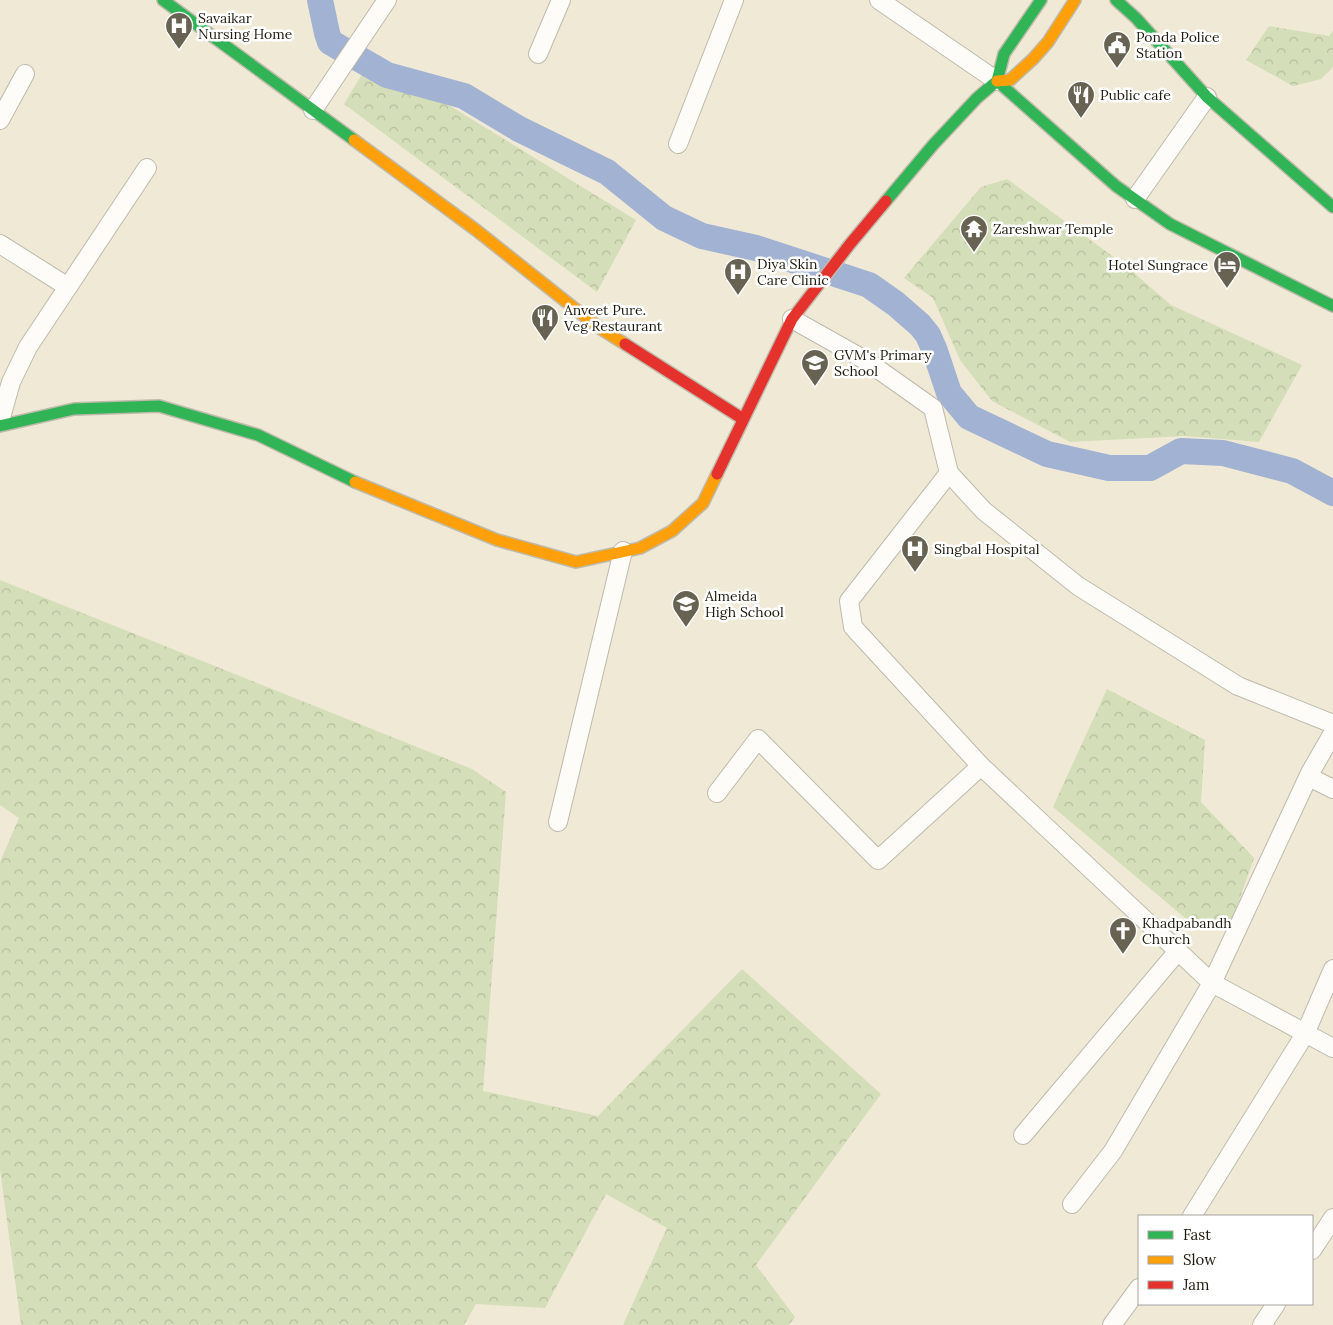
<svg xmlns="http://www.w3.org/2000/svg" width="1333" height="1325" font-family="Lora,serif">
	<defs>
		<pattern id="forest-crowns" width="20" height="18" patternUnits="userSpaceOnUse" patternTransform="scale(1.25)"><rect width="20" height="18" fill="#d4deb8"/><path d="M2 6a3 3 0 1 1 6 0M12 15a3 3 0 1 1 6 0" fill="none" stroke="#b6be9d"/></pattern>
	</defs>
	<rect width="100%" height="100%" fill="#f0e9d6"/>
	<g fill="url(#forest-crowns)">
		<path d="M1269,26L1329,36L1333,31V67L1321,79L1293,86L1246,60Z"/>
		<path d="M372,58L636,220L597,292L344,104Z"/>
		<path d="M1007,179L1126,266L1171,305L1302,365L1259,442L1185,436L1070,442L992,401L960,360L933,298L904,278L981,187Z"/>
		<path d="M0,580L472,769L506,792L483,1091L598,1116L742,969L881,1094L756,1265L795,1317L789,1325H623L667,1228L606,1194L545,1308L476,1304L464,1325H21L0,1169V862L19,818L0,805Z"/>
		<path d="M1107,689L1205,740L1201,802L1254,858L1229,929L1197,928L1053,807Z"/>
	</g>
	<g fill="none" stroke-linecap="round" stroke-linejoin="round">
		<path stroke="#a2b2d2" stroke-width="26" d="M320,0L327,33L330,42L387,75L464,96L519,129L607,172L664,218L702,236L756,248L869,285L896,304L920,325L928,335L935,351L949,393L969,417L1047,454L1109,468H1150L1181,451L1223,453L1292,471L1333,493"/>
		<defs>
			<g id="street">
				<path d="M879,0L997,81"/>
				<path d="M538,54L561,0"/>
				<path d="M313,110L387,0"/>
				<path d="M0,120L25,74"/>
				<path d="M678,144L734,0"/>
				<path d="M1135,199L1207,97"/>
				<path d="M0,244L68,287"/>
				<path d="M792,319L865,360L933,408L949,473L984,511L1078,586L1238,686L1333,724"/>
				<path d="M0,421L11,382L28,347L147,168"/>
				<path d="M949,473L849,601L853,627L981,766"/>
				<path d="M1309,777L1333,789"/>
				<path d="M717,793L758,739L878,860L981,766L1212,983L1310,773L1333,733"/>
				<path d="M558,822L623,551"/>
				<path d="M1023,1135L1178,951"/>
				<path d="M1072,1204L1113,1151L1212,983L1333,1048"/>
				<path d="M1192,1216L1305,1034L1333,969"/>
				<path d="M1312,1250L1333,1218"/>
				<path d="M1112,1325L1139,1288"/>
				<path d="M1262,1325L1276,1304"/>
			</g>
			<g id="fast">
				<path d="M163,0L354,140"/>
				<path d="M1116,0L1136,18L1207,97L1333,207"/>
				<path d="M997,81L1116,186L1170,224L1333,306"/>
				<path d="M886,201L933,145L977,98L997,81L1004,54L1041,0"/>
				<path d="M0,426L74,409L159,406L258,435L355,482"/>
			</g>
			<g id="slow">
				<path d="M997,81L1010,80L1033,59L1048,42L1075,0"/>
				<path d="M354,140L476,230L598,327L625,344"/>
				<path d="M355,482L497,540L576,562L640,548L672,531L703,503L717,474"/>
			</g>
			<g id="jam">
				<path d="M625,344L743,419"/>
				<path d="M717,474L792,319L850,244L886,201"/>
			</g>
		</defs>
		<use href="#street" stroke="#bfbaab" stroke-width="20"/>
		<use href="#fast" stroke="#bfbaab" stroke-width="14"/>
		<use href="#slow" stroke="#bfbaab" stroke-width="14"/>
		<use href="#jam" stroke="#bfbaab" stroke-width="14"/>
		<use href="#street" stroke="#fdfcf9" stroke-width="18"/>
		<use href="#fast" stroke="#30b455" stroke-width="11"/>
		<use href="#slow" stroke="#ff9f0a" stroke-width="11"/>
		<use href="#jam" stroke="#e5322d" stroke-width="11"/>
	</g>
	<defs>
		<symbol id="hospital-pin" viewBox="-11 -11 22 30"><path d="M0 17L-7.5 6A9.5 9.5 0 1 1 7.5 6Z" fill="#686253" stroke="#fff"/><path d="M-5-5h3v3.5h4V-5h3V5h-3V1.5h-4V5h-3Z" fill="#fff"/></symbol>
		<symbol id="civic-pin" viewBox="-11 -11 22 30"><path d="M0 17L-7.5 6A9.5 9.5 0 1 1 7.5 6Z" fill="#686253" stroke="#fff"/><path d="M-.6-6.5H3V-4.5H.6V-3L4-1V1h2V6H-6V1h2V-1L-.6-3ZM-1.2 2.5V6h2.4V2.5Z" fill="#fff"/></symbol>
		<symbol id="restaurant-pin" viewBox="-11 -11 22 30"><path d="M0 17L-7.5 6A9.5 9.5 0 1 1 7.5 6Z" fill="#686253" stroke="#fff"/><path d="M-5-6h1v4h1v-4h1v4h1v-4h1v5L-1.5 .5V6h-2V.5L-5-1ZM5-6V6H3V1.5H1.5Q1.5-4 5-6Z" fill="#fff"/></symbol>
		<symbol id="temple-pin" viewBox="-11 -11 22 30"><path d="M0 17L-7.5 6A9.5 9.5 0 1 1 7.5 6Z" fill="#686253" stroke="#fff"/><path d="M0-6L5-2H3V0L6.5 2.5H4V6H1.5V3h-3V6H-4V2.5H-6.5L-3 0V-2H-5Z" fill="#fff"/></symbol>
		<symbol id="hotel-pin" viewBox="-11 -11 22 30"><path d="M0 17L-7.5 6A9.5 9.5 0 1 1 7.5 6Z" fill="#686253" stroke="#fff"/><path d="M-6-4.5h1.5V1H6V5H4.5V3h-9V5H-6ZM-4 0a1.8 1.8 0 1 1 3.6 0ZM.5 0V-2.5h3Q6-2.5 6 0Z" fill="#fff"/></symbol>
		<symbol id="school-pin" viewBox="-11 -11 22 30"><path d="M0 17L-7.5 6A9.5 9.5 0 1 1 7.5 6Z" fill="#686253" stroke="#fff"/><path d="M0-5L7-2L0 1L-7-2ZM-4 1L0 2.5L4 1V4Q0 6-4 4Z" fill="#fff"/></symbol>
		<symbol id="church-pin" viewBox="-11 -11 22 30"><path d="M0 17L-7.5 6A9.5 9.5 0 1 1 7.5 6Z" fill="#686253" stroke="#fff"/><path d="M-1.2-6h2.4v3.5h3.3v2.4h-3.3V6h-2.4V-.1h-3.3v-2.4h3.3Z" fill="#fff"/></symbol>
	</defs>
	<g fill-rule="evenodd">
		<use href="#hospital-pin" x="163" y="10" width="32" height="43"/>
		<use href="#civic-pin" x="1101" y="29" width="32" height="43"/>
		<use href="#restaurant-pin" x="1065" y="79" width="32" height="43"/>
		<use href="#temple-pin" x="958" y="213" width="32" height="43"/>
		<use href="#hotel-pin" x="1211" y="249" width="32" height="43"/>
		<use href="#hospital-pin" x="722" y="256" width="32" height="43"/>
		<use href="#restaurant-pin" x="529" y="302" width="32" height="43"/>
		<use href="#school-pin" x="799" y="347" width="32" height="43"/>
		<use href="#hospital-pin" x="899" y="533" width="32" height="43"/>
		<use href="#school-pin" x="670" y="588" width="32" height="43"/>
		<use href="#church-pin" x="1107" y="915" width="32" height="43"/>
	</g>
	<g text-anchor="middle" stroke-width="5" stroke-linejoin="round" paint-order="stroke">
		<g font-size="14" fill="#1e1a0d" stroke="#fff" text-anchor="start">
			<text x="198" y="23">Savaikar<tspan x="198" dy="16">Nursing Home</tspan></text>
			<text x="1136" y="42">Ponda Police<tspan x="1136" dy="16">Station</tspan></text>
			<text x="1100" y="100">Public cafe</text>
			<text x="993" y="234">Zareshwar Temple</text>
			<text x="757" y="269">Diya Skin<tspan x="757" dy="16">Care Clinic</tspan></text>
			<text x="1208" y="270" text-anchor="end">Hotel Sungrace</text>
			<text x="564" y="315">Anveet Pure.<tspan x="564" dy="16">Veg Restaurant</tspan></text>
			<text x="834" y="360">GVM's Primary<tspan x="834" dy="16">School</tspan></text>
			<text x="934" y="554">Singbal Hospital</text>
			<text x="705" y="601">Almeida<tspan x="705" dy="16">High School</tspan></text>
			<text x="1142" y="928">Khadpabandh<tspan x="1142" dy="16">Church</tspan></text>
		</g>
	</g>
	<rect x="1138" y="1215" width="175" height="90" fill="#ffffff" stroke="#a5a39e"/>
	<rect x="1148" y="1231" width="25" height="8" fill="#30b455" stroke="#a5a39e"/>
	<text x="1183" y="1240" font-size="15" fill="#1e1a0d">Fast</text>
	<rect x="1148" y="1256" width="25" height="8" fill="#ff9f0a" stroke="#a5a39e"/>
	<text x="1183" y="1265" font-size="15" fill="#1e1a0d">Slow</text>
	<rect x="1148" y="1281" width="25" height="8" fill="#e5322d" stroke="#a5a39e"/>
	<text x="1183" y="1290" font-size="15" fill="#1e1a0d">Jam</text>
</svg>
